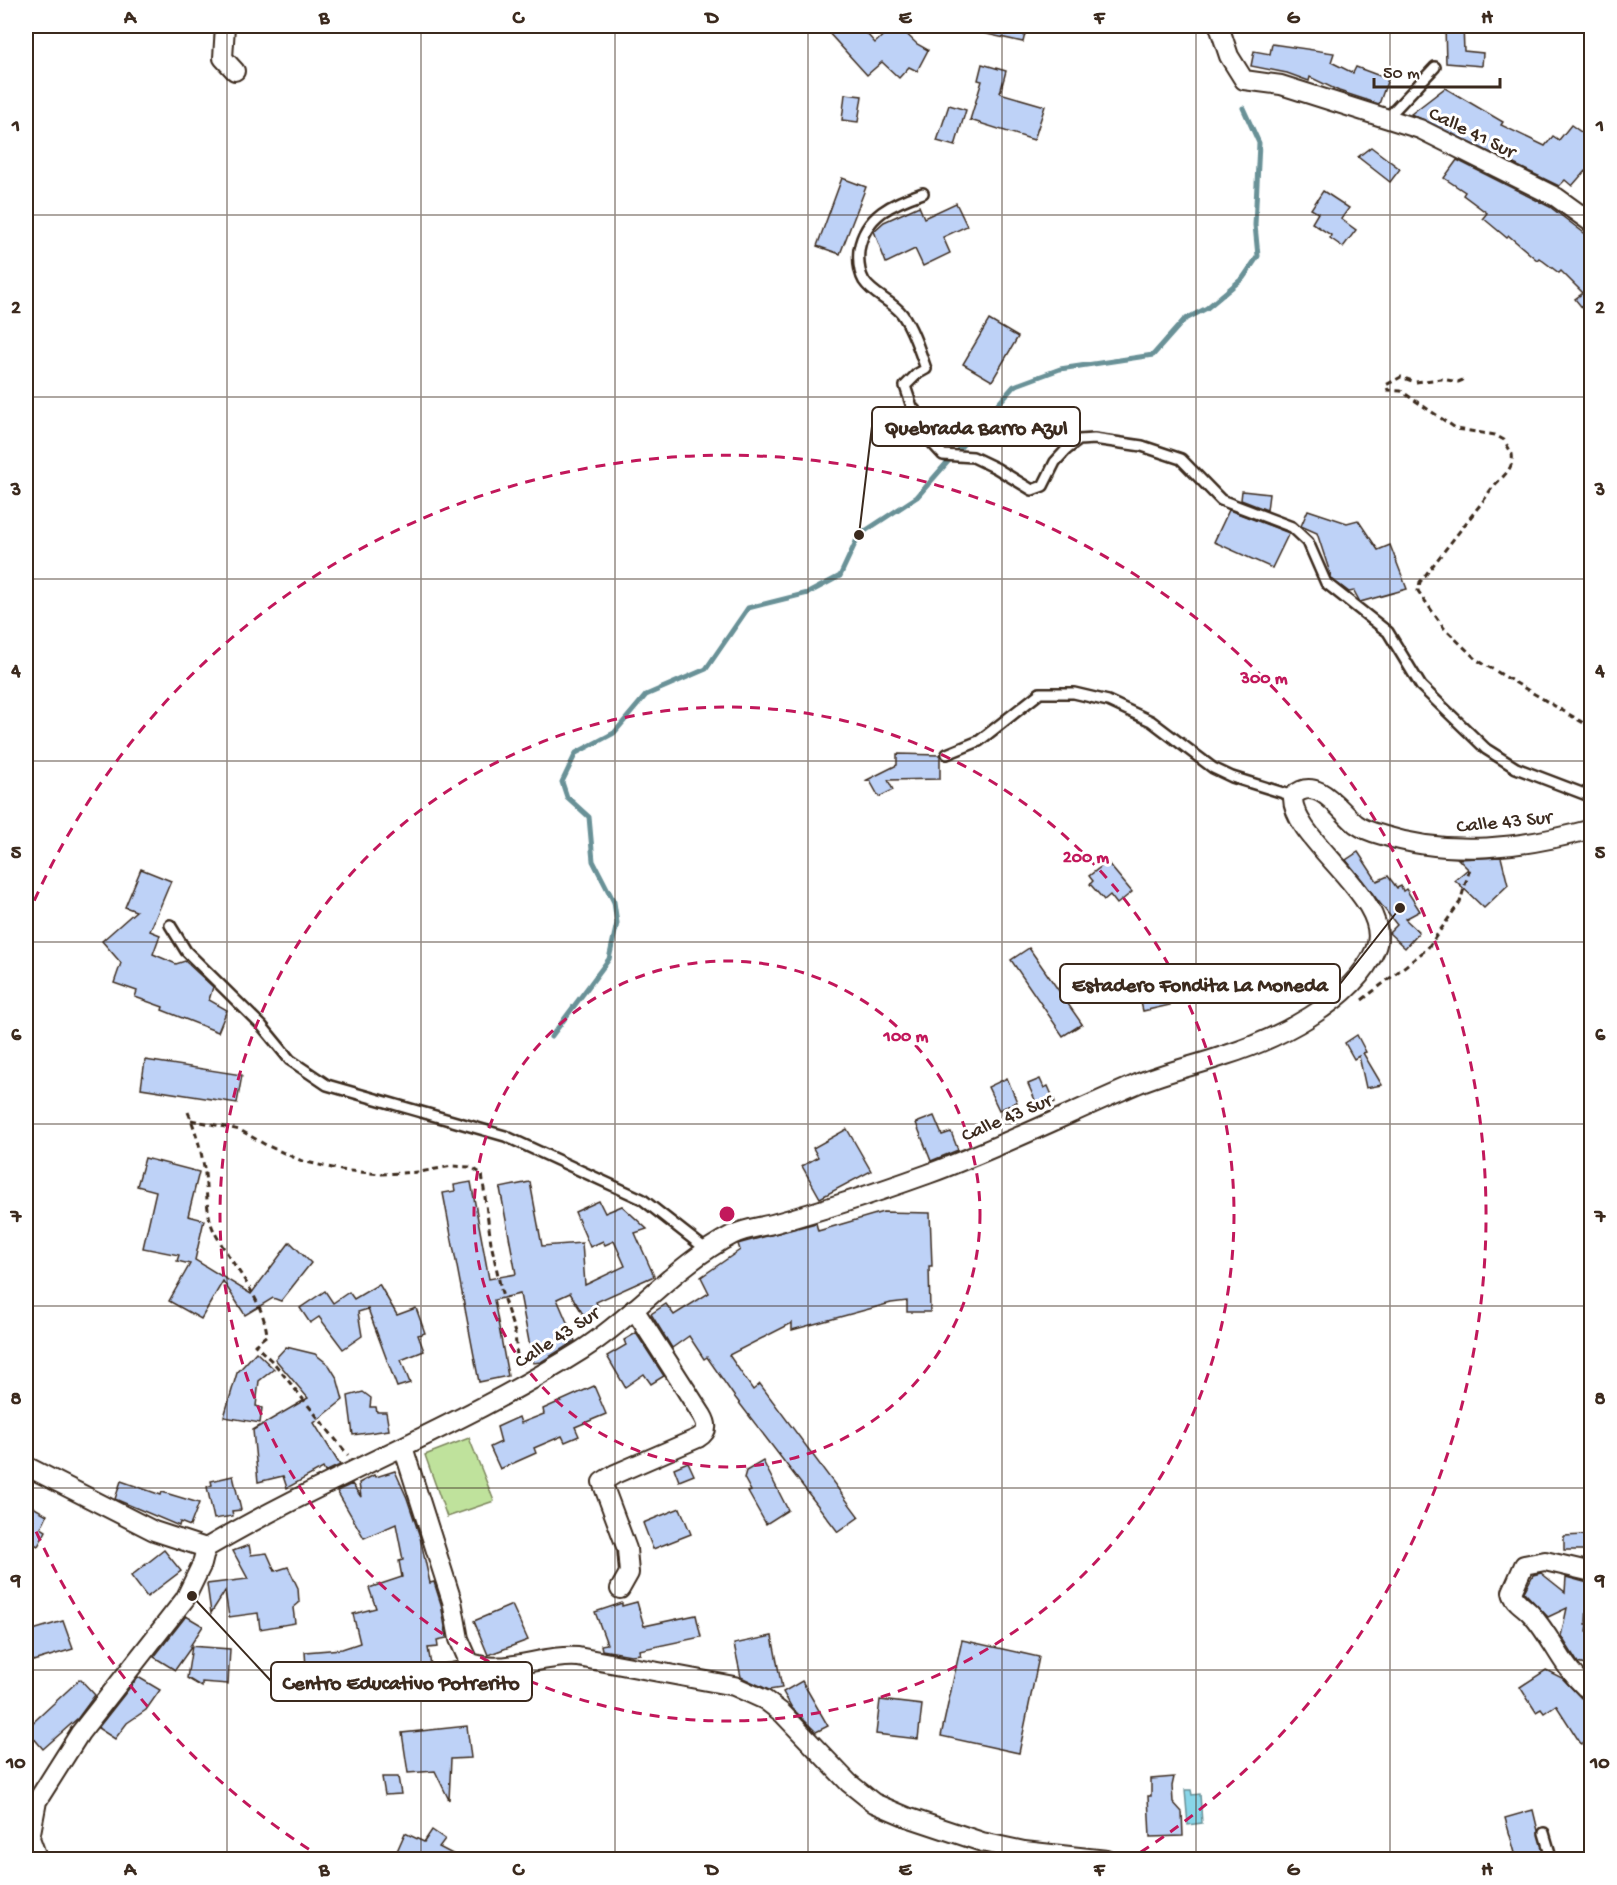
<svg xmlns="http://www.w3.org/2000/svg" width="1617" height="1885" font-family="'Gochi Hand',sans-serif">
	<rect width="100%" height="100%" fill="#fff"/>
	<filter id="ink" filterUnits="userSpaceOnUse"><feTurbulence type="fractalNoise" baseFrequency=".0167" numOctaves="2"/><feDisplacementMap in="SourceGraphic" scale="12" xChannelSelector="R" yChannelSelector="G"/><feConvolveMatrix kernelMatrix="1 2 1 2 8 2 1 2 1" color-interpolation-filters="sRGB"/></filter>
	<g filter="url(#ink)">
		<path fill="#bfe29c" stroke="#7d865d" stroke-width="1.5" d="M469,1438L494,1501L447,1517L425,1455Z"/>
		<path fill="#88d5e8" stroke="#699197" stroke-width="1.5" d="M1185,1790H1191L1192,1795L1200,1794L1202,1823L1188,1825Z"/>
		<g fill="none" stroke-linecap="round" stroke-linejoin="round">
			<path stroke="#699197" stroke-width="5" d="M551,1037L609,959L617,923L614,902L593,861L589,817L567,797L562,782L576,753L614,733L646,695L706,669L748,608L808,593L840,576L859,535L917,497L1014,386L1060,369L1153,355L1184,320L1207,308L1243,278L1258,256L1255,225L1259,143L1243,108"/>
		</g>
		<g fill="#bed2f7" stroke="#3b2a1e" stroke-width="1.5">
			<path d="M836,26H860L875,43L893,26H898L917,44L928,50L917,71L909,67L899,78L882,62L867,75L828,32Z"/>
			<path d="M974,26H1027L1023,42L973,31Z"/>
			<path d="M1445,26H1463L1464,51L1483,53L1482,66L1446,63Z"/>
			<path d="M1272,44L1334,53L1331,62L1353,73L1356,67L1388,79L1379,104L1339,91L1310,77L1309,81L1287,73L1251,66L1254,51L1270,54Z"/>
			<path d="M982,64L1006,71L1000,93L1045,106L1034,140L970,120L982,81L978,80Z"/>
			<path d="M1445,88L1503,122L1501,125L1545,146L1553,136L1559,140L1571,125L1592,140V177L1585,171L1572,186L1565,180L1559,186L1411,114Z"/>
			<path d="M845,94L862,96L858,122L842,120Z"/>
			<path d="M949,105L966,110L955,146L937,141Z"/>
			<path d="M1371,147L1400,169L1390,182L1358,157Z"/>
			<path d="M1457,160L1550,207L1592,239V320L1575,299L1583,293L1561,271L1559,273L1539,258L1537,260L1509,236L1507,238L1483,218L1487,213L1463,195L1465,192L1444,178Z"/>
			<path d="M842,178L866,187L840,254L817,246Z"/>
			<path d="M1323,191L1349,208L1341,219L1356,230L1343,247L1330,238L1331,235L1312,223L1318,213L1311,209Z"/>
			<path d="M956,203L967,226L943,237L950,253L923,266L915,249L886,263L874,231L884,222L919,206L924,218Z"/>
			<path d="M989,320L1018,337L992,381L963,364Z"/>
			<path d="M1242,491L1269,494L1267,510L1241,500Z"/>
			<path d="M1229,510L1289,533L1272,568L1214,542Z"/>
			<path d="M1308,510L1347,523L1358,520L1378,550L1390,545L1407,589L1360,602L1354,591L1349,592L1332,579L1317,533L1301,526Z"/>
			<path d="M897,754L940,755V779L888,780L893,790L879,797L870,781H865L897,765Z"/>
			<path d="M1358,852L1377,881L1388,876L1397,888L1401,886L1403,891L1406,889L1420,911L1405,919L1419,932L1405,948L1389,933L1397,925L1346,860Z"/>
			<path d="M1501,857L1508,885L1484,908L1455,880L1468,869L1458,859Z"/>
			<path d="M1107,862L1132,892L1117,904L1110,895L1104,900L1090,884L1093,881L1089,876Z"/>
			<path d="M141,869L171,881L150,931L160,935L153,954L176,964L185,961L213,987L209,1000L227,1010L218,1032L162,1010L163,1007L135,997L137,991L114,983L121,963L102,941L136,911L125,907Z"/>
			<path d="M1029,948L1082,1024L1063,1036L1011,960Z"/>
			<path d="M1165,983L1170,1005L1143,1011L1138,989Z"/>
			<path d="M1357,1035L1366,1052L1363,1053L1382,1085L1366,1088L1359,1056L1354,1059L1345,1043Z"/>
			<path d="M145,1060L242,1075L237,1103L141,1088Z"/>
			<path d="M1007,1078L1017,1102L999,1110L988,1087Z"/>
			<path d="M1040,1079L1044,1088L1048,1086L1055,1102L1039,1109L1028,1084Z"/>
			<path d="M934,1116L942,1135L951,1132L958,1150L931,1161L916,1123Z"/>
			<path d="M847,1129L871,1171L820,1198L802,1166L818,1157L813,1148Z"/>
			<path d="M145,1158L199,1172L188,1216L204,1220L195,1260L251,1294L290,1242L311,1263L281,1301L273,1298L245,1315L223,1281L201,1319L169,1301L190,1264L177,1261L179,1255L143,1248L156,1191L137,1186Z"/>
			<path d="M471,1182L489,1279L516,1274L500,1188L530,1182L542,1246L582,1243L585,1285L625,1266L614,1241L605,1245L603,1241L590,1247L575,1212L599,1201L605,1213L622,1206L647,1229L635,1233L654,1276L596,1302L598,1306L584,1316L570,1293L557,1299L575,1341L541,1362L533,1363L520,1294L494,1300L508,1376L479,1382L443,1193L455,1191L454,1185Z"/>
			<path d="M883,1212L930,1213L932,1266H929L930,1312H907V1301L891,1303L792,1330V1323L729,1355L753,1390L760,1384L859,1517L838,1532L734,1396L707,1357L704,1359L689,1336L672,1348L651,1314L666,1304L674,1315L709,1293L701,1277L740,1250L738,1244L741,1243L816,1223L818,1231Z"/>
			<path d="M379,1284L397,1315L416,1308L425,1333L418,1335L424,1351L401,1360L410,1383L397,1387L368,1309L358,1312L362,1336L343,1349L319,1317L310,1323L300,1308L325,1291L333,1303L349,1292L354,1299Z"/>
			<path d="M636,1333L664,1376L651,1384L644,1374L625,1387L607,1356L626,1345L624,1340Z"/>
			<path d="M286,1347L315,1354L329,1365L337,1378L343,1400L314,1423L340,1465L325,1472L323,1468L287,1488L283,1476L258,1482L253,1430L308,1398L275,1359Z"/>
			<path d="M256,1352L274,1369L259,1381L256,1406L262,1408L260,1423L224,1417L237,1373Z"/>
			<path d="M594,1386L606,1414L575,1427L579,1436L565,1442L562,1436L534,1448L536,1453L500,1469L490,1447L501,1442L497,1427L519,1417L521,1423L544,1414L543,1409Z"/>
			<path d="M363,1392L371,1398L370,1407H376L377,1412H386L389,1430L353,1435L348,1396Z"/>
			<path d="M763,1461L788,1510L766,1524L748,1492L751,1491L744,1478L746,1471Z"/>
			<path d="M688,1462L694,1475L679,1481L674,1468Z"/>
			<path d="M395,1471L407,1498L420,1537L430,1583L434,1582L441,1604L447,1638L437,1640L438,1647L428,1648L431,1665L364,1676L349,1683L348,1678L307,1682L305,1652L342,1649L360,1643L353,1614L376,1608L369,1588L402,1577L399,1561L403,1560L396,1524L364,1538L337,1491L352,1484L361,1497L359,1483L374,1475L376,1477Z"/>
			<path d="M233,1476L241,1510L232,1511L233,1516L214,1519L207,1487L212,1485L211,1481Z"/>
			<path d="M121,1481L161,1495L162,1492L199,1503L190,1526L180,1522L179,1526L115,1499Z"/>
			<path d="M26,1503L47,1515L41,1528L46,1531L38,1546L26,1540Z"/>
			<path d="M680,1508L691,1534L653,1549L643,1523Z"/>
			<path d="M1584,1535V1550H1564V1536Z"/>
			<path d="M249,1545L251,1555L267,1553L275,1571L288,1567L298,1588L299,1603L293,1608L295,1623L260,1629L258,1613L229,1617L225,1591L211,1613L207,1584L248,1579L233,1551Z"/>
			<path d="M164,1550L181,1571L147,1597L131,1576Z"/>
			<path d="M1541,1573L1565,1592L1566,1577L1588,1583L1586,1624H1588L1587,1632L1592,1633V1667L1578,1663L1561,1636L1567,1608L1548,1617L1524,1592L1533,1575Z"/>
			<path d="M637,1602L644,1626L696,1615L701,1637L639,1650L640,1654L631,1655L602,1650L601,1645L607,1644L595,1612L622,1603V1606Z"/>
			<path d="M512,1605L528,1640L488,1655L474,1621Z"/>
			<path d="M186,1616L203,1626L190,1646L230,1649L228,1684L202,1682V1687L187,1678L192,1646L175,1670L154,1657Z"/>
			<path d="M63,1621L73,1649L33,1661L26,1644V1632Z"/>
			<path d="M772,1636L782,1688L769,1690L741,1677L734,1644Z"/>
			<path d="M962,1640L1039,1657L1019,1753L941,1736Z"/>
			<path d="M1546,1670L1562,1678L1581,1698L1592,1696V1738L1581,1744L1556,1705L1544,1713L1541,1709L1536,1712L1520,1687Z"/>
			<path d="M138,1677L160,1690L146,1710L127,1723L115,1739L98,1728Z"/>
			<path d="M80,1679L95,1695L78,1718L43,1749L26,1729Z"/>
			<path d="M802,1681L828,1726L816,1732L792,1708L783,1692Z"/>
			<path d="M880,1700L922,1705L918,1739L876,1734Z"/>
			<path d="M467,1726L471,1758L451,1759L449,1800L435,1771L408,1773L402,1733Z"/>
			<path d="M382,1777H398L401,1794L385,1795Z"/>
			<path d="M1174,1777L1172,1786L1173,1802L1182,1812L1183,1836L1150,1837L1148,1796H1151V1779Z"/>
			<path d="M1533,1810L1545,1860H1517L1505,1818Z"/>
			<path d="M432,1830L445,1839L439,1847L464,1860H393L405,1833L424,1842Z"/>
		</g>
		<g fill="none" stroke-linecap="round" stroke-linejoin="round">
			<defs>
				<g id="service">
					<path d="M1388,117L1435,67"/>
					<path d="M923,193C893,203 865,215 859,250C858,261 859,272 864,281C873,295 892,301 902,314C913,329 920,352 926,369L917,374L905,386L912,407L927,423L932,443L943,455L973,457L996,468L1032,490L1043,486L1055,462L1066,450L1079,440L1094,439L1142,446L1181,459L1221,500L1292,527L1308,542L1326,583L1388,632L1421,686L1486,749L1516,768L1592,797"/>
					<path d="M947,754L979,741L1040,693H1074L1108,701L1151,721L1213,768L1232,777L1293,796"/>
					<path d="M170,925L186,951L262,1026L290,1060L327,1085L505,1136L642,1199L707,1250"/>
					<path d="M1544,1833L1552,1860"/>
				</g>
				<g id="minor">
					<path d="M225,26L223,58L235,71"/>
					<path d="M1219,26L1229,56L1244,80L1281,85L1420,129L1556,197L1592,223"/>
					<path d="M403,1447L452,1601L459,1639L469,1662C503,1676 542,1654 578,1657L734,1686L765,1700L782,1713L849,1783L874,1803L907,1817L982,1842L1024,1851L1107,1860"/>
					<path d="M26,1466L154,1531L206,1548"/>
					<path d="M206,1548C328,1476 462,1426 582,1350C635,1316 676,1264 732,1235C746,1228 762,1227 776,1223C827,1209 878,1192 928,1174C999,1148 1067,1114 1137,1084C1165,1072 1194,1066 1223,1056C1275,1040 1353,1002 1375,950C1397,900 1290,840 1293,796C1317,774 1339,810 1356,824C1363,829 1374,833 1382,835C1451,857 1523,848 1592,829"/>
					<path d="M620,1589L629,1573L627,1549L602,1482L615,1474L698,1438C708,1432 708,1425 702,1415L634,1309"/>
					<path d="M366,1687L462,1671L468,1667L469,1662"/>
					<path d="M1585,1687C1561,1665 1552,1637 1531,1614C1524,1606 1514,1602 1512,1592L1524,1565L1545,1561L1592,1572"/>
					<path d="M38,1860L30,1838L37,1801L80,1733L185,1599L202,1564L206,1548"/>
				</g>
			</defs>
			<use href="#service" stroke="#3b2a1e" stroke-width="14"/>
			<use href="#minor" stroke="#3b2a1e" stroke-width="22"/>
			<g stroke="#3b2a1e" stroke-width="3" stroke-dasharray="6 4.5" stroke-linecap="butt">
				<path d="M1463,380L1458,382L1442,379L1415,382L1401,377L1386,385L1388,390L1401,391L1457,429L1495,435L1504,440L1512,454C1515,474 1494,480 1487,496L1420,582L1418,591L1444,628L1477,660L1592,728"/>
				<path d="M1362,1000L1427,949L1460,902L1471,865"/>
				<path d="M188,1112C196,1131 202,1153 205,1174C207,1191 206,1212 213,1229C230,1264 263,1296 267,1335L255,1345L274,1363L348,1455"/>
				<path d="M191,1120L240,1130L266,1145L302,1161L341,1170L380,1174L420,1172L452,1166L471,1167L482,1174L491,1243L502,1294L515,1333L518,1369"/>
			</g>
			<use href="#service" stroke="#fff" stroke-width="9"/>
			<use href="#minor" stroke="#fff" stroke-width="18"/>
		</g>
	</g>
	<path fill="none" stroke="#3b2a1e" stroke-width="1.5" stroke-opacity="0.55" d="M227,26V1860M421,26V1860M615,26V1860M808,26V1860M1002,26V1860M1196,26V1860M1390,26V1860M26,215H1592M26,397H1592M26,579H1592M26,761H1592M26,942H1592M26,1124H1592M26,1306H1592M26,1488H1592M26,1670H1592"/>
	<g fill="none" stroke="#c2185b" stroke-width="3" stroke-dasharray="10 8">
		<circle cx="727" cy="1214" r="253"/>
		<circle cx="727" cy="1214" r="507"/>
		<path d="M324 1859A760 760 0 0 1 27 1511M27 917A760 760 0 1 1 1130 1859"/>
	</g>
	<g text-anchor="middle" stroke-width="6" stroke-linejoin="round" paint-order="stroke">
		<g font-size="20" fill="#3b2a1e" stroke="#fff">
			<text transform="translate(1473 131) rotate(26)" y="7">Calle 41 Sur</text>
			<text transform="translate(1504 820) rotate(-6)" y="7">Calle 43 Sur</text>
			<text transform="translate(1006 1116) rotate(-23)" y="7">Calle 43 Sur</text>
			<text transform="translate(556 1336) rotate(-33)" y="7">Calle 43 Sur</text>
		</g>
	</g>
	<circle cx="727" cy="1214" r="9" fill="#c2185b" stroke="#fff" stroke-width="3"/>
	<g font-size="18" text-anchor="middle" font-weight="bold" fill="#c2185b" stroke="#fff" stroke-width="6" stroke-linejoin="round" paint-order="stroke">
		<text x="1264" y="683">300 m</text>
		<text x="1086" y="862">200 m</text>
		<text x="906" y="1041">100 m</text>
	</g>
	<path fill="none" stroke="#3b2a1e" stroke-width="2" d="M859 535L872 426M1400 908L1340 984M192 1596L271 1681"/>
	<g fill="#3b2a1e" stroke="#fff" stroke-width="2">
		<circle cx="859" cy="535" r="6"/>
		<circle cx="1400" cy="908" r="6"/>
		<circle cx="192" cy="1596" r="6"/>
	</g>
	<g fill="#fff" stroke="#3b2a1e" stroke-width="2">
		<rect x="872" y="407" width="208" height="39" rx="6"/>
		<rect x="1060" y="964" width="280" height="39" rx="6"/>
		<rect x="271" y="1662" width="261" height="39" rx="6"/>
	</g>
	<g font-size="21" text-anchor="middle" font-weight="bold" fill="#3b2a1e">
		<text x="976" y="434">Quebrada Barro Azul</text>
		<text x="1200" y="991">Estadero Fondita La Moneda</text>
		<text x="401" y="1689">Centro Educativo Potrerito</text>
	</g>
	<rect width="1617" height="1885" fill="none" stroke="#fff" stroke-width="66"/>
	<path d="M1374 78v9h126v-9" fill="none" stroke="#3b2a1e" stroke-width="3"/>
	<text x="1383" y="78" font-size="18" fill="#3b2a1e" stroke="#ffffff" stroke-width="4.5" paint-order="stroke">50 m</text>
	<rect x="33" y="33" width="1551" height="1819" fill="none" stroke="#3b2a1e" stroke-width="2"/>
	<g font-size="20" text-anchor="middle" font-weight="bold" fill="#3b2a1e">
		<text x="130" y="23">A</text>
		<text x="324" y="23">B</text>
		<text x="518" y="23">C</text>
		<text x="712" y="23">D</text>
		<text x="905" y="23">E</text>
		<text x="1099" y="23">F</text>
		<text x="1293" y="23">G</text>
		<text x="1487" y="23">H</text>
		<text x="16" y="131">1</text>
		<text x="1600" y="131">1</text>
		<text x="16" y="313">2</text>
		<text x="1600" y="313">2</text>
		<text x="16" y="495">3</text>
		<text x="1600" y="495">3</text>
		<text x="16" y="676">4</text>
		<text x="1600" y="676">4</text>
		<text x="16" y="858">5</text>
		<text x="1600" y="858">5</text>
		<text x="16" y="1040">6</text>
		<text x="1600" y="1040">6</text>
		<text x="16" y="1222">7</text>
		<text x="1600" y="1222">7</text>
		<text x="16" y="1404">8</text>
		<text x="1600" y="1404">8</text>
		<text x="16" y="1586">9</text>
		<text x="1600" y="1586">9</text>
		<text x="16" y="1768">10</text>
		<text x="1600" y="1768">10</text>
		<text x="130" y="1875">A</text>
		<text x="324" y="1875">B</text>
		<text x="518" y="1875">C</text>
		<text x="712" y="1875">D</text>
		<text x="905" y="1875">E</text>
		<text x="1099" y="1875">F</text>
		<text x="1293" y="1875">G</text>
		<text x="1487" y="1875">H</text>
	</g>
</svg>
